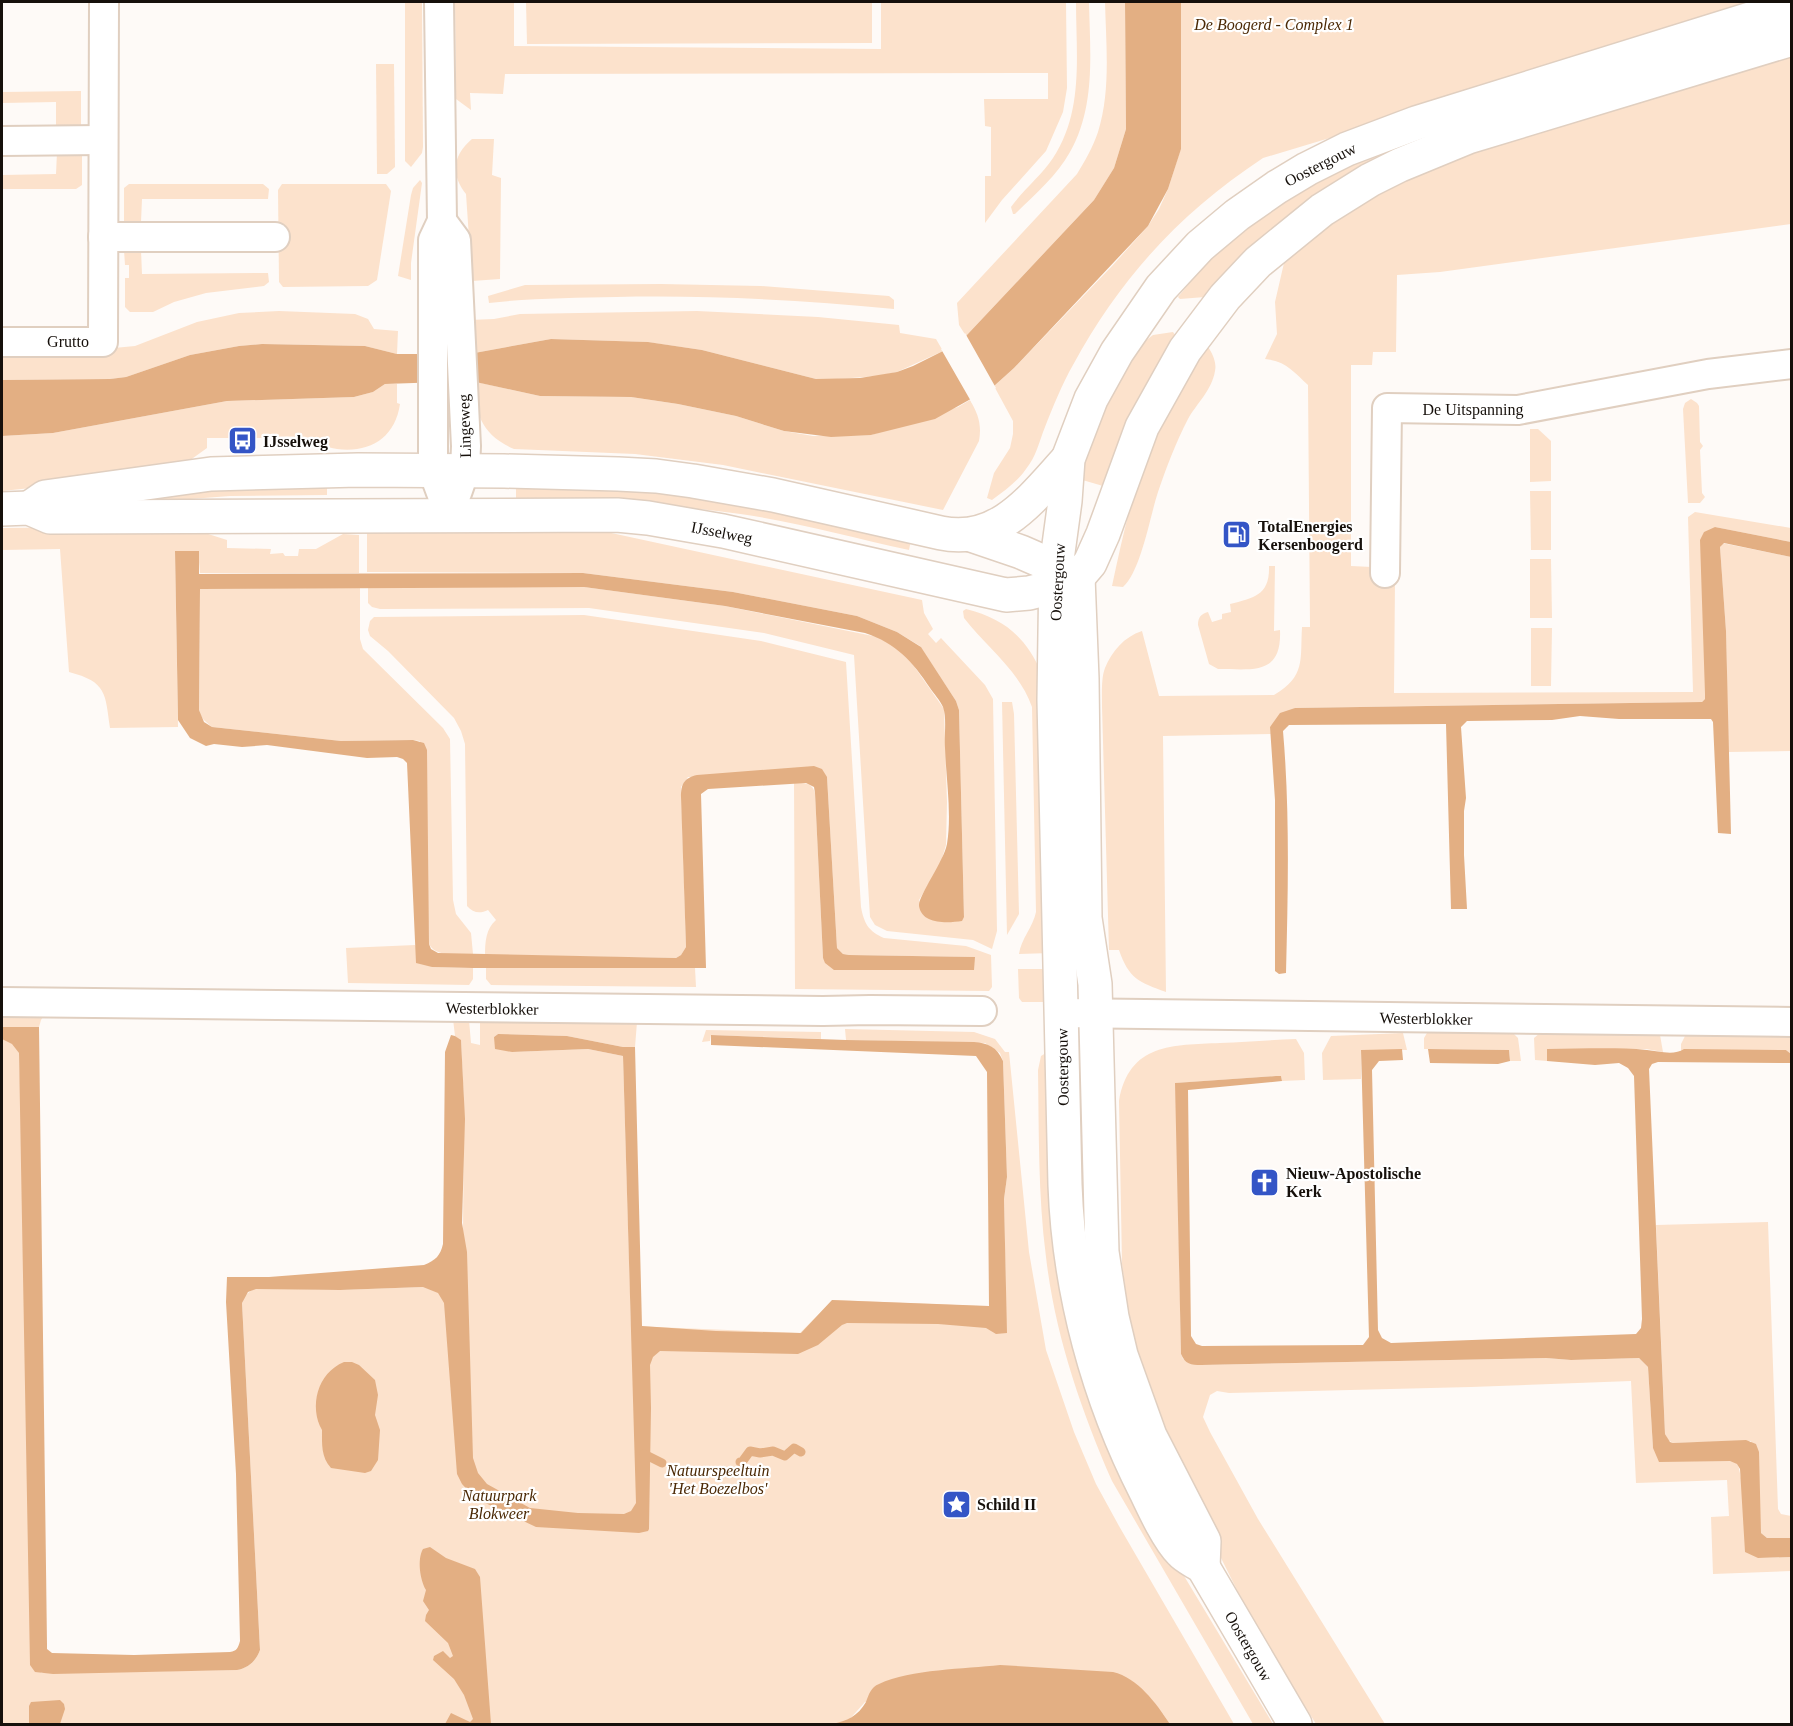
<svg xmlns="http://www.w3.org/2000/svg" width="1793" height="1726" font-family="Georgia,serif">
	<rect width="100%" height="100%" fill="#fefaf7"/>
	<g fill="#fce2cc">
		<path d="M405,2H422L423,147L422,153L411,167L405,161Z"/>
		<path d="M455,2H514V46L881,49V2H1066L1067,88L1063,112L1046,151L1002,200L985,223V176H991V127L985,126L984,99H1048V73L505,74L503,94L470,93L471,110L456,99Z"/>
		<path d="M526,2H872V43L527,44Z"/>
		<path d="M1076,2H1089C1090,52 1096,106 1070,152C1057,176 1034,195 1015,214H1013L1011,207C1024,189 1041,176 1053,158C1084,111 1076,55 1076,2Z"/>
		<path d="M1105,2H1125L1126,129L1114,168L1094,200L966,336L959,325L957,303L1077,174C1085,161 1093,147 1098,132C1111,91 1106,44 1105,2Z"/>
		<path d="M1181,2H1781L1263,158C1180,213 1121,277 1073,365C1062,384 1053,407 1045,427C1039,442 1036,457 1026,469C1017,482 1005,490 992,500L987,498L994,473L1010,448L1013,434V421L994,386L1014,368L1113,265L1148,226L1159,209L1168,189L1181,148Z"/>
		<path d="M1791,56V224L1440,272L1397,275L1396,352H1373L1372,365H1351V566L1372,567L1374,581H1395L1394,693L1693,692L1688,517L1695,512L1791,528V542L1715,527L1705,699L1702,702L1295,708L1270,727L1271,734L1163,736L1166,992C1139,982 1129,979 1119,950H1109L1102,707C1102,695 1101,678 1105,668C1112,651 1124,637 1142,631L1159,696L1274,695C1306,676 1300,660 1302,627H1310L1308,385C1294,372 1286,361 1265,359L1277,334L1275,302L1284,263L1322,231L1351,211L1398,184L1438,165L1473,152Z"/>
		<path d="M376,64H394L395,167L387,174H377Z"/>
		<path d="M81,91V126H56V102L2,103V92Z"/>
		<path d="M1468,121L1205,297L1180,299L1178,297L1202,268L1225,246L1250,226L1295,195L1349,163Z"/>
		<path d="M472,139H494L492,175L501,178L500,279L472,281L466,194C450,174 453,155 472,139Z"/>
		<path d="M57,152H82V185L76,189H2V175L56,174Z"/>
		<path d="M420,180L422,183L411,263V280L398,276L411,195L413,188Z"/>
		<path d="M129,184H263L269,189L268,199H142L141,222L124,223V188Z"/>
		<path d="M282,184H386L391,191L377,280L368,286L283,287L279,282L278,190Z"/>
		<path d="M124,250H141L142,274L268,273L269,282L264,286L206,293L174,302L153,312H130L125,307V278H129V265H125Z"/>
		<path d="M661,284L761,286L889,296L894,300V309C801,300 709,295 616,297C574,298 531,298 489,303L488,296L525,285Z"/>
		<path d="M279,311L355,314L368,319L374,329L398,331L397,354L365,346L262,344L239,346L190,355L126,377L110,379L2,380V352L82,351L135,346L197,322L239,313Z"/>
		<path d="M697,311L818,317L899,325L900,333L936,339L943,351L897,372L878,376L837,379H816L702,350L647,342L551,339L469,354V320L494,319L520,314Z"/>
		<path d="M1173,332L1175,335L1131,412L1103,486L1079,479L1092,438L1108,401L1140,345L1153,335Z"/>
		<path d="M1207,345C1212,353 1217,362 1215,371C1212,390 1197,403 1188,419C1176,442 1166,468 1158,492C1150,516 1141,571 1123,587L1112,586C1124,530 1136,473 1162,421C1175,395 1192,370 1207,345Z"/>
		<path d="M472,381L540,396L631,397L678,404L736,416L784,431L813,436L871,435L958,407L970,400C978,414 982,424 979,441L943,510L723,465L635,454L514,449C480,434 477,414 472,381Z"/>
		<path d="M385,384H397V403L400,404C395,438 370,453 337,449C323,447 310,439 296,437C287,436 277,437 268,438C248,438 227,438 207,438V448L182,466L51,486L2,491V436L53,433L227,401L354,397L373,392Z"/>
		<path d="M1691,399L1697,403L1699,406L1700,442L1703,446L1700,450L1702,493L1705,497L1700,503H1688L1683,409L1685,403Z"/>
		<path d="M1530,429H1538L1551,441V481L1530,482Z"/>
		<path d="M516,480H605L912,535L909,550C845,536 782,518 717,511C650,503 583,505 516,505Z"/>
		<path d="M327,481V495L230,496L125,504L160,489Z"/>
		<path d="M1530,491H1551V550H1531Z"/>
		<path d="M565,523L922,600L924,613L933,629L928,634L936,643L941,638L985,685L993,699L997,931L992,949L973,940L887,931L875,925L870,917L854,655L764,633L589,608L380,609L372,607L368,603V587H584L725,606L878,637L897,648L909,659L944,709L947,802L946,845L940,865L919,900L925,915C942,924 946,922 964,917L959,710L956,701L920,646L897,632L857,616L733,592L583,573L367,572V525Z"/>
		<path d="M183,526L227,540V548L271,549L270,554L283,553L285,556H298L299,549H316L343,534L359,535V573H200L198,551H175L178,727L110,728C105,693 107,682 69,672L60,549L2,550V528Z"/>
		<path d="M1722,543L1791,557V751L1728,752L1726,631L1720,547Z"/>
		<path d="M1530,559H1551L1552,618H1530Z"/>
		<path d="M1269,566H1275L1274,631L1280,630C1282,676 1252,669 1218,669L1209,664L1198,625C1198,617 1201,614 1208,612L1212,622L1222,619V614L1231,612L1230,604C1254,598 1270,595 1269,566Z"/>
		<path d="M360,587V639L363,649L443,728L450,739L453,900L456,914L471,933L473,954C459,954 436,958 429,944L420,741L413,740L341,741L212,727C205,721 201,719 199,710L200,589Z"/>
		<path d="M966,609C1005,619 1026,637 1042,674L1051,953L1019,954C1021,939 1033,927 1036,912L1032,707C1019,670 987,648 964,618L963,611Z"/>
		<path d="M584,615L761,641L846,662L861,907C864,923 868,931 884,938L966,946L991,955L992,987L989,991L795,989L794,783C804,783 812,782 815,793L823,958C831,969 835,970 847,970H974V957L849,955L843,954L837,948L827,777H688L681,787L686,947L681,955L676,958L485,955C485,941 486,929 496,920L488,910C480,914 473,913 467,906L465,744L461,731L454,718L388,651L370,636L368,630L370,621L374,617Z"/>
		<path d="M1531,628H1552L1551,686H1531Z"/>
		<path d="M1002,702H1012L1014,714L1019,914L1007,935Z"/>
		<path d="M415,945L432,967L473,968V979L469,985L348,983L346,948Z"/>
		<path d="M486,968H695L696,987L491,985L486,979Z"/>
		<path d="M1018,969H1051L1050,1002H1022L1019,998Z"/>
		<path d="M2,1014H45L41,1020L39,1027H2Z"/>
		<path d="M453,1019L469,1020L471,1043L480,1045V1020L637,1022L635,1047H623L567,1036L498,1034L494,1037L512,1052L588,1049L623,1056L631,1326L800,1333L833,1300L1006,1307L1004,1199L1007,1177L1003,1061L1000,1053L985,1043L846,1040L845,1029L974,1032L995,1039L1005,1052H1009L1029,1252L1046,1350L1074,1432L1096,1484L1119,1526L1234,1724H1170L1163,1714L865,1702L848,1721L832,1724H2V1038L16,1039L19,1053L41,1673L237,1670C248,1668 256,1661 260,1650L242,1303C244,1294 249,1292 256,1288L340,1290L423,1287L463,1231L464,1104L461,1041L455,1036Z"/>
		<path d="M706,1030L821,1032V1039L711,1035L710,1041L702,1042Z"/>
		<path d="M1403,1033L1407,1050H1361V1079L1323,1080L1322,1053L1331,1036Z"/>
		<path d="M1427,1033H1513L1518,1038L1521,1061H1510L1509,1050L1424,1049V1038Z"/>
		<path d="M1540,1033L1660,1035L1663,1052L1646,1049H1547V1061L1535,1060L1534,1038Z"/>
		<path d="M1686,1034L1791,1036V1054L1786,1050L1681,1052V1044Z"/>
		<path d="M1296,1039L1304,1053L1305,1080L1282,1081L1281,1076H1276L1176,1083L1181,1354L1183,1359L1201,1365L1546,1358L1571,1360L1639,1358L1648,1367L1653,1448L1734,1461L1738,1464L1758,1558L1791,1557V1571L1713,1574L1711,1517L1729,1516L1727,1480L1636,1483L1631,1381L1471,1387L1229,1393L1217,1391L1210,1395L1203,1417L1210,1432L1258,1519L1385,1724H1316L1272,1653L1237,1590L1186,1488L1138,1361L1129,1319L1122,1264L1119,1101C1129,1043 1173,1045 1220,1043C1246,1042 1271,1040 1296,1039Z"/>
		<path d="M1049,1051L1054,1178L1142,1506L1273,1724H1253L1112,1481C1081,1410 1055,1335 1046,1257C1038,1195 1039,1132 1038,1070L1041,1056Z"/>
		<path d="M1768,1222L1778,1509L1781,1514L1791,1516V1538H1767L1761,1533L1751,1441L1673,1443L1668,1440L1665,1434L1656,1225Z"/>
	</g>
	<g fill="#e3af83">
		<path d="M1125,2H1181V149L1168,189L1148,226L1014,368L994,386L935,419L871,435L831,437L784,431L736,416L678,404L631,397L540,396L471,381L385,384L373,392L354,397L227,401L53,433L2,436V380L110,379L126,377L190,355L239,346L262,344L365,346L397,354H469L551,339L648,342L702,350L816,379L860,378L897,372L913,366L943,351L966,336L1094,200L1114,168L1126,129Z"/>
		<path d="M1715,527L1791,542V557L1724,543L1720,547L1726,631L1731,834L1718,833L1713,722L1711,719H1619L1580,716L1552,720L1467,721L1461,727L1466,798L1464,811V855L1467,909H1451L1446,724L1289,725L1283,731C1290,812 1288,892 1286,973L1279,974L1275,971V800L1270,727L1280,713L1295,708L1702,702L1705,699V694L1700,540L1704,532Z"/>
		<path d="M175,551H199V574L583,573L733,592L857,616L897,632L921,647L956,701L959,710L964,917L962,921C948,923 922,925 919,906C918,896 944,861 947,844C952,813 946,779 945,748C944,736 947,718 943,707C940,700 934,694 930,688C913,662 896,643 865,633L725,606L584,587L200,589L199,710L204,722L212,727L341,741L413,740L424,743L427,750L429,944L431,949L438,953L676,958L681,955L686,947L681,797C681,784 684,778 697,775L814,766L822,769L827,777L837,948L843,954L849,955L975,957L974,970H834L825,963L823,958L815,793L814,787L806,783L708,789L701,794L706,968H473L432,967L416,963L407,763L403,759L397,757L367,758L267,745L242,747L214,744L206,746L190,738L178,720Z"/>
		<path d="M2,1027H39L47,1645V1649L52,1653L134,1655L230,1652C237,1651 238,1648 240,1641L236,1474L226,1302L227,1277H269L424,1265C436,1260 440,1256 443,1244L445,1052L451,1035L455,1036L461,1040L465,1119L462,1223L467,1252L473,1458L478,1473L487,1484L530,1508L578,1513L624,1514L631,1511L636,1503L623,1056L588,1049L512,1052L495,1049L494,1037L498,1034L567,1036L623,1047H635L642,1326L716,1331L801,1333L832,1300L989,1306L987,1072L976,1056L711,1045V1035L846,1040L974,1042C988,1043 997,1047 1003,1061L1007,1177L1004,1199L1007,1333L996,1334L986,1328L938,1324L847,1323L842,1325L818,1345L798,1354L660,1351L653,1357L650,1365L651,1408L649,1529L648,1531L639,1533L536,1527L475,1498L462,1484L457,1474L444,1303L438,1293L423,1287L340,1290L256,1289L248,1292L242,1303L260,1650C256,1661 248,1668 237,1670L53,1674L35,1672L30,1665L19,1053L12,1044L2,1039Z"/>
		<path d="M1402,1049L1403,1060L1379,1061L1372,1070L1378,1330L1382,1338L1391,1343L1636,1334L1641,1328L1642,1319L1634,1076L1628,1068L1619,1063L1595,1065L1547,1061V1049C1580,1049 1614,1047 1647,1050C1658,1051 1674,1056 1684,1049L1786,1050L1791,1054V1063L1658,1062L1652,1064L1649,1069L1665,1434L1670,1442L1673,1443L1746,1440L1756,1444L1759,1452L1761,1533L1767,1538H1791V1557L1758,1558L1745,1552L1740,1469L1737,1464L1730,1461L1659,1462L1653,1448L1648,1367L1639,1358L1571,1360L1546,1358L1201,1365C1191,1365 1185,1364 1181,1354L1175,1083L1276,1076H1281L1282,1081L1188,1090L1191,1336L1196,1344L1202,1346L1363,1345L1369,1337L1361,1050Z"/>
		<path d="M1428,1049L1509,1050L1510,1061L1498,1064L1430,1063Z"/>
		<path d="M344,1362H352L359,1365L375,1380L378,1395L375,1415L380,1430L378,1460L371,1471L365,1473L331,1468C321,1457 322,1444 322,1430C309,1407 317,1373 344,1362Z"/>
		<path d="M430,1547L446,1558L475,1569L480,1577L491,1724H445L451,1713L470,1722L473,1719L464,1695L454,1679L433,1660L434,1656L443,1651L450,1658L453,1656L448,1643L425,1621L426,1615L429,1610L423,1601L426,1590C420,1580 417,1559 423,1549Z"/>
		<path d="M1000,1665L1113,1672C1138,1678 1156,1703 1170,1724H832C847,1721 858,1716 866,1702C869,1694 871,1687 879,1684C911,1669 965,1669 1000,1665Z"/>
		<path d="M60,1700L64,1704L65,1709L60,1724H29V1706L31,1702Z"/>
	</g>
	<path fill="#fefaf7" d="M965,333L996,388L972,403L941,349L960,339Z"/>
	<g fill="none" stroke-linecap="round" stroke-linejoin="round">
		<g stroke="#e3af83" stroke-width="9">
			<path d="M644,1454L662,1463"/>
			<path d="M740,1462H742L750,1451L760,1453L773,1451L785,1456L794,1448L801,1452"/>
		</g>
		<defs>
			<g id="street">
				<path d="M439,2L442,221L433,240V471L449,514"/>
				<path d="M2,141L102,140"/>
				<path d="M442,221L456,240L466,446L465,470L457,493"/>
				<path d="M103,237H275"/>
				<path d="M2,342H103L104,2"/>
				<path d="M1385,573L1387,408L1518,410L1708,374L1792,364"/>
				<path d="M2,1002L823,1011L870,1010L982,1011"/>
				<path d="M1061,1013L1792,1022"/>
			</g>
			<g id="secondary">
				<path d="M32,506L45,497L211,474L358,470L504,471L618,474L656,476L693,481L773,495L941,533C999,545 1033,497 1068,459"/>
				<path d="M2,509L29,508L50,517L617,515L648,518L723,531L1006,595L1029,593L1061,585L1078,577L1090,563L1103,534L1142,427L1185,350L1225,297L1258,262L1322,210L1370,180L1400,165L1468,137L1792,39"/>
				<path d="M971,535L1021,552L1076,576"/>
				<path d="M1078,577L1082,679L1085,918L1095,984L1102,1252L1112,1317L1121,1355L1150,1436L1204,1541L1203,1567"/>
				<path d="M1295,1724L1203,1567C1196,1562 1186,1558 1181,1552C1168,1539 1154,1509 1146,1492C1098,1398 1069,1292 1065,1185L1054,700L1056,567L1065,501L1068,459L1091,399L1117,352L1161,288L1200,246L1237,215L1277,187L1307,169L1347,149L1416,123L1792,6"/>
			</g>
		</defs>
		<use href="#street" stroke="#e0cfc0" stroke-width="32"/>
		<use href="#secondary" stroke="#e0cfc0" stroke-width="36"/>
		<use href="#street" stroke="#fff" stroke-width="28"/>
		<use href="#secondary" stroke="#fff" stroke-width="33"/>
	</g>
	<defs>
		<symbol id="bus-square" viewBox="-11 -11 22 22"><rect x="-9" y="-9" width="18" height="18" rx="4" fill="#3455c6" stroke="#fff"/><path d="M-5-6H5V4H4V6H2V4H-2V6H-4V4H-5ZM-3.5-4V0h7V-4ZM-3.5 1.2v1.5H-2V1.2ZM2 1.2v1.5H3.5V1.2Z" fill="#fff"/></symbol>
		<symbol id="fuel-square" viewBox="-11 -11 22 22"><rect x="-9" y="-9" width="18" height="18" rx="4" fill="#3455c6" stroke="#fff"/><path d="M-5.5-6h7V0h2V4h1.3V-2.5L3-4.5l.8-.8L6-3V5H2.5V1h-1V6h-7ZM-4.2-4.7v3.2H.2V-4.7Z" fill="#fff"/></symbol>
		<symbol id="church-square" viewBox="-11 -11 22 22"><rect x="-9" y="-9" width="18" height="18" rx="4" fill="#3455c6" stroke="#fff"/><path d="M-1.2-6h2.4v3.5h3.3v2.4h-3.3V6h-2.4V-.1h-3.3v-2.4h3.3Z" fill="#fff"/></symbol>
		<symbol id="sight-square" viewBox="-11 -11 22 22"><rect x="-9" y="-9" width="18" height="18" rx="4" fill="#3455c6" stroke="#fff"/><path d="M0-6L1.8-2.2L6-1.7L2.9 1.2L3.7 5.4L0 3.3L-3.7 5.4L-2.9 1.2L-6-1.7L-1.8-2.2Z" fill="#fff"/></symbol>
	</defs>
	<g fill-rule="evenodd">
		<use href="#bus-square" x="226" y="424" width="33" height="33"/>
		<use href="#fuel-square" x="1220" y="518" width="33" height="33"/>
		<use href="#church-square" x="1248" y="1166" width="33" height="33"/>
		<use href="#sight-square" x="940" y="1488" width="33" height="33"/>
	</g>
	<g text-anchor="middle" stroke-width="4.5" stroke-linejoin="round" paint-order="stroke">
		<g font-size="16" font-style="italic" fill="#4b2905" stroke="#fff">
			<text x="1274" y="30">De Boogerd - Complex 1</text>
			<text x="718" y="1476">Natuurspeeltuin<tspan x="718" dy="18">'Het Boezelbos'</tspan></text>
			<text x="499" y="1501">Natuurpark<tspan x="499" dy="18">Blokweer</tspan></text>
		</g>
		<g font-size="16" fill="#16100b" stroke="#fff">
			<text transform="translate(1320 164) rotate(-27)" y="6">Oostergouw</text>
			<text x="68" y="347">Grutto</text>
			<text x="1473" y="415">De Uitspanning</text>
			<text transform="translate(464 426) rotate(-92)" y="6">Lingeweg</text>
			<text transform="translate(722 532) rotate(11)" y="6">IJsselweg</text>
			<text transform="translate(1057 582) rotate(-87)" y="6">Oostergouw</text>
			<text transform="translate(492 1008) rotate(1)" y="6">Westerblokker</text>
			<text transform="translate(1426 1018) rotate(1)" y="6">Westerblokker</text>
			<text transform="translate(1062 1067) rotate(-91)" y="6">Oostergouw</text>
			<text transform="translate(1249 1646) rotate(60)" y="6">Oostergouw</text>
		</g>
		<g font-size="16" font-weight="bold" fill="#16100b" stroke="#fff" text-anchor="start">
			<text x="263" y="447">IJsselweg</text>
			<text x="1258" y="532">TotalEnergies<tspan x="1258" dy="18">Kersenboogerd</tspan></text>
			<text x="1286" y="1179">Nieuw-Apostolische<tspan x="1286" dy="18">Kerk</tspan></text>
			<text x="977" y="1510">Schild II</text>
		</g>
	</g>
	<rect width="1793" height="1726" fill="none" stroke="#16100b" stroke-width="6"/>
</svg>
